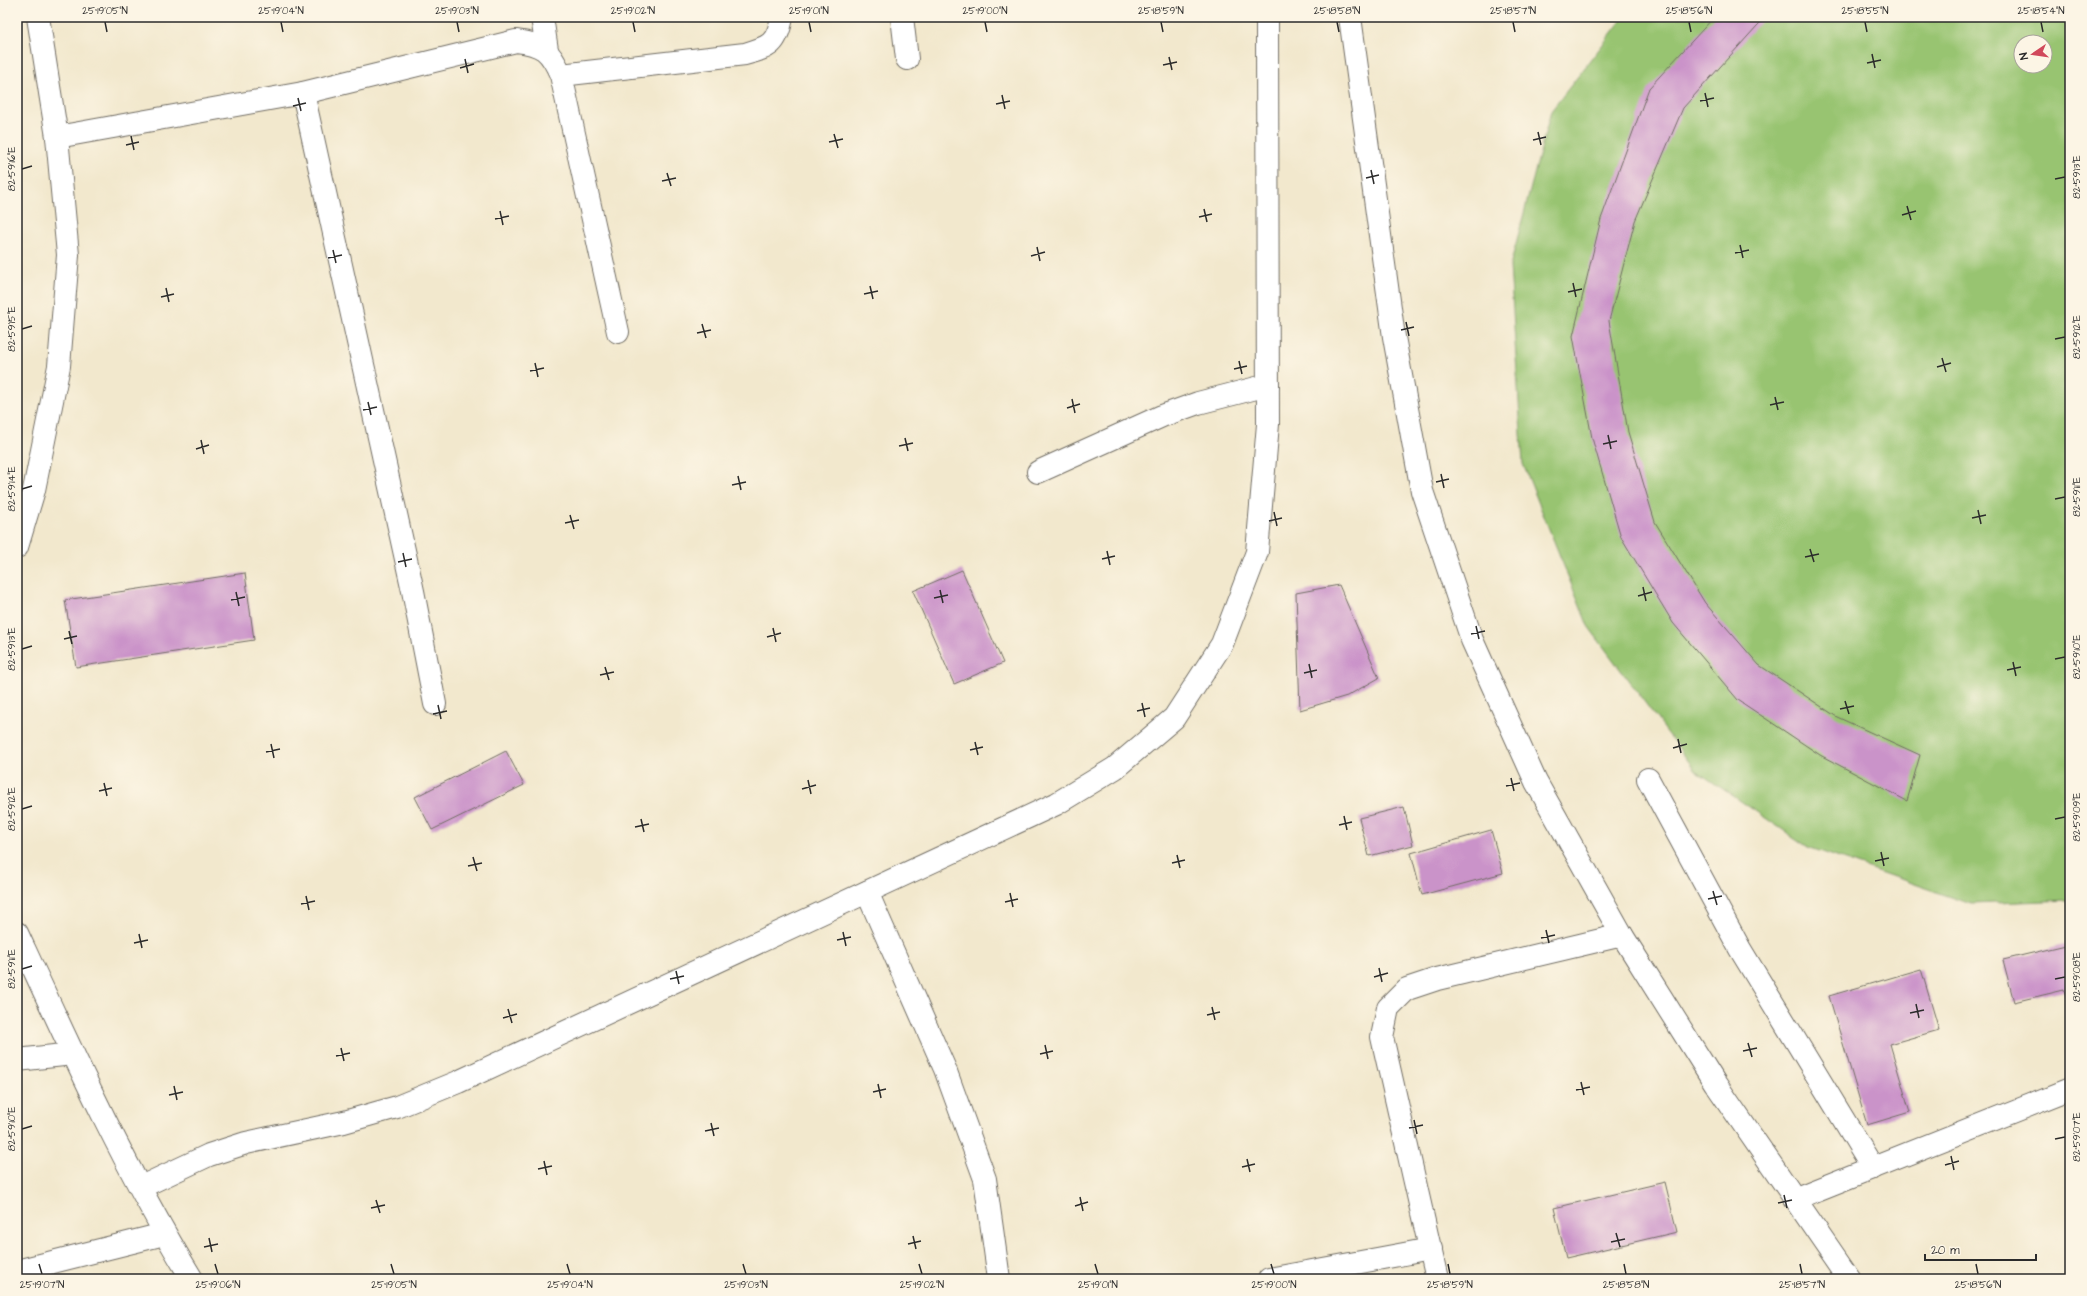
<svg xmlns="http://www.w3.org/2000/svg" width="2087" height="1296" font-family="'Architects Daughter',sans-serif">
	<rect width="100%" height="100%" fill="#fcf5e5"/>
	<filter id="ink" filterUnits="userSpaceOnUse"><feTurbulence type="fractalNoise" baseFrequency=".025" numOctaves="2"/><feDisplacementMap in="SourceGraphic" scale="8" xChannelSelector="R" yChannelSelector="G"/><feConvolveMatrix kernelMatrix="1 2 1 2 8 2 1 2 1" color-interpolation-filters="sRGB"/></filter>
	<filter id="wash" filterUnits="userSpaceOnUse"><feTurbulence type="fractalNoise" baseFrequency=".012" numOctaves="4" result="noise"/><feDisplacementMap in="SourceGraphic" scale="16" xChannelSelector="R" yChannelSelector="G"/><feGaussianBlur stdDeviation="0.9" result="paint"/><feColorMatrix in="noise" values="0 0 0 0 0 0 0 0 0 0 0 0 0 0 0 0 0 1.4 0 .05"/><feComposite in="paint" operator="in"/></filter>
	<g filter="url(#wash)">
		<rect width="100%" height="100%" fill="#f2e8cd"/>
		<path fill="#98c471" stroke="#62784e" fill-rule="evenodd" d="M1624,17H2070V900L1971,904L1808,847L1695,770L1588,626L1523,464L1510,266L1551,111ZM2021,42H2045V66H2021Z"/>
		<g id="blocks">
			<g fill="#ca93c9">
				<path d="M1714,17H1766L1757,26L1683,108L1635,221L1609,321L1628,432L1655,522L1705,603L1759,665L1837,717L1920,755L1907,801L1820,755L1738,700L1673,623L1621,537L1592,438L1573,336L1601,219L1649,88Z"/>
				<path d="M962,570L1003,663L954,684L913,591Z"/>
				<path d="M245,573L254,640L76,667L65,600Z"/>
				<path d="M1339,585L1379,678L1347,696L1300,710L1296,593Z"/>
				<path d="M506,751L524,785L432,830L415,797Z"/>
				<path d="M1404,807L1413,845L1369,856L1359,818Z"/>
				<path d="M1491,830L1503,873L1422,895L1411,853Z"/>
				<path d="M2070,944V1012L2064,990L2014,1002L2003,960Z"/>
				<path d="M1921,969L1939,1030L1890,1044L1910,1112L1867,1125L1829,996Z"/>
				<path d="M1665,1182L1677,1232L1566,1258L1554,1208Z"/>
			</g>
		</g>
	</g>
	<g filter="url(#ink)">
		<use href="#blocks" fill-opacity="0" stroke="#716d64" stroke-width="1"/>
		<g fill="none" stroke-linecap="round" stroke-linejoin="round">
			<defs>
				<g id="minor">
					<path d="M542,17L547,50"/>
					<path d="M902,17L907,59"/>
					<path d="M1350,17L1394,337L1422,491L1472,640L1536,782L1622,935L1715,1083L1850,1279"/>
					<path d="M561,75L745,54C770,47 777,44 782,17"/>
					<path d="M303,93L413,591L435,704"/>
					<path d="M57,137L303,93L516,41C543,44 550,50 561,75L618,332"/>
					<path d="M1038,472L1162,416L1198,403L1268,385"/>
					<path d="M17,547L34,490L59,366L68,255L57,137L38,17"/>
					<path d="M1648,779L1740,949L1873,1168"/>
					<path d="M867,892L945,1069L985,1179L999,1279"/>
					<path d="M17,933C71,1050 125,1169 192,1279"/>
					<path d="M17,1060L73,1054"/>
					<path d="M141,1187L209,1155L246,1143L344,1122L397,1107L458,1082L1056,804L1115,768L1174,718L1222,644L1257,552L1268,424L1267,17"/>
					<path d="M1794,1199L2070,1089"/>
					<path d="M17,1271L164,1234"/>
					<path d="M1269,1279L1431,1249"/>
					<path d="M1437,1279L1382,1037L1388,1008L1407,989L1437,979L1622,935"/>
				</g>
			</defs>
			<use href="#minor" stroke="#716d64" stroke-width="24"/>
			<use href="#minor" stroke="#fff" stroke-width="22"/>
		</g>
	</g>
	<path fill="none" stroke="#2b2b2b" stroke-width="1.5" d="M105,22L107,32M281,22L283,32M457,22L459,32M633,22L635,32M809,22L811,32M985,22L987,32M1161,22L1163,32M1337,22L1339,32M1513,22L1515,32M1689,22L1691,32M1865,22L1867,32M2041,22L2043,32M1872,54L1875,68M1169,57L1172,70M465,59L468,73M1867,63L1881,60M1163,65L1177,62M460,68L474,64M1705,93L1708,107M1002,95L1005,109M298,98L301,111M1700,101L1714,98M996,104L1010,101M293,106L306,103M1538,132L1541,145M834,134L838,148M131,136L134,150M1533,140L1546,137M829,142L843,139M126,145L139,142M22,169L32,166M1371,170L1374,184M667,173L671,186M1366,178L1379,175M2055,179L2065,177M662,181L676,178M1907,206L1911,220M1204,209L1207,222M500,211L503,225M1902,215L1916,211M1199,217L1212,214M495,219L509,216M1740,245L1743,258M1037,247L1040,261M333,250L336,263M1735,253L1749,250M1031,256L1045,252M328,258L342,255M1573,283L1576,297M870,286L873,299M166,288L169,302M1568,292L1582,289M864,294L878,291M161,297L174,294M1406,322L1409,336M702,324L706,338M22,329L32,326M1401,330L1414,327M697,333L711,330M2055,339L2065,337M1942,358L1946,372M1239,361L1242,374M535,363L538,377M1937,367L1951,363M1234,369L1247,366M530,371L544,368M1775,397L1778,410M1072,399L1075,413M368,402L371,415M1770,405L1784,402M1067,408L1080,404M363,410L377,407M1608,435L1611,449M905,438L908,451M201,440L204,454M1603,444L1617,441M899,446L913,443M196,449L209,445M1441,474L1444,488M738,476L741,490M1436,482L1449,479M732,485L746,482M22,489L32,486M2055,499L2065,497M1978,510L1981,524M1274,512L1277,526M570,515L574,529M1972,518L1986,515M1269,521L1282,518M565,523L579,520M1810,549L1814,562M1107,551L1110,565M403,553L406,567M1805,557L1819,554M1102,559L1115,556M398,562L412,559M1643,587L1646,601M940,590L943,603M236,592L239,606M1638,596L1652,592M934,598L948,595M231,600L245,597M1476,626L1479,639M773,628L776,642M69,631L72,644M1471,634L1485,631M767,637L781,633M64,639L77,636M22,649L32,646M2055,659L2065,657M2013,662L2016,676M1309,664L1312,678M605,667L609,680M2007,670L2021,667M1304,673L1317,670M600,675L614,672M1845,701L1849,714M1142,703L1145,717M438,705L441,719M1840,709L1854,706M1137,711L1150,708M433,714L447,711M1678,739L1681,753M975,742L978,755M271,744L274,758M1673,748L1687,744M970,750L983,747M266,752L280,749M1511,778L1514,791M808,780L811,794M104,783L107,796M1506,786L1520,783M802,789L816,785M99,791L112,788M22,809L32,806M1344,816L1347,830M641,819L644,832M2055,819L2065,817M1339,825L1352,822M635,827L649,824M1881,852L1884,866M1177,855L1180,868M473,857L477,871M1875,861L1889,858M1172,863L1185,860M468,866L482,863M1713,891L1717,905M1010,893L1013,907M306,896L309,910M1708,899L1722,896M1005,902L1018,899M301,904L315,901M1546,930L1549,943M843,932L846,946M139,934L142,948M1541,938L1555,935M837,940L851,937M134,943L148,940M1379,968L1382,982M22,969L32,966M676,971L679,984M1374,977L1388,973M670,979L684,976M2055,979L2065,977M1916,1004L1919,1018M1212,1007L1215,1020M508,1009L512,1023M1910,1013L1924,1010M1207,1015L1220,1012M503,1018L517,1014M1748,1043L1752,1057M1045,1045L1048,1059M341,1048L344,1061M1743,1051L1757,1048M1040,1054L1053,1051M336,1056L350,1053M1581,1082L1584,1095M878,1084L881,1098M174,1086L177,1100M1576,1090L1590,1087M873,1092L886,1089M169,1095L183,1092M1414,1120L1417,1134M711,1123L714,1136M1409,1128L1423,1125M22,1129L32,1126M705,1131L719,1128M2055,1139L2065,1137M1951,1156L1954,1170M1247,1159L1250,1172M544,1161L547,1175M1945,1165L1959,1161M1242,1167L1255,1164M538,1169L552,1166M1784,1195L1787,1208M1080,1197L1083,1211M376,1200L380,1213M1778,1203L1792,1200M1075,1206L1088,1202M371,1208L385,1205M1616,1233L1620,1247M913,1236L916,1249M209,1238L212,1252M1611,1242L1625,1239M908,1244L921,1241M204,1247L218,1244M39,1264L42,1274M215,1264L218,1274M391,1264L394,1274M567,1264L570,1274M743,1264L746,1274M919,1264L922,1274M1095,1264L1098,1274M1271,1264L1274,1274M1448,1264L1450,1274M1624,1264L1626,1274M1800,1264L1802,1274M1976,1264L1978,1274"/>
	<rect width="2087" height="1296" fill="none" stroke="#fcf5e5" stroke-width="44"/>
	<g transform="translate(2033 54) rotate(257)"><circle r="19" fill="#fcf5e5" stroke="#a8a49b"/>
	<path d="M0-3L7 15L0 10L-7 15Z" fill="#d1495b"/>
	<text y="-6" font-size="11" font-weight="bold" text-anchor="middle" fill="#2b2b2b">N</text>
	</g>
	<path d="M1925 1254v6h111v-6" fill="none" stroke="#2b2b2b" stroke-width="2"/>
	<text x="1931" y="1254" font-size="12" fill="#2b2b2b" stroke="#fcf5e5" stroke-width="3" paint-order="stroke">20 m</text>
	<rect x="22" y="22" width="2043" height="1252" fill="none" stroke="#2b2b2b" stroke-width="1.5"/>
	<g font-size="10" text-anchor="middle" fill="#2b2b2b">
		<text x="105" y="14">25°19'05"N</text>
		<text x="281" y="14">25°19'04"N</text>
		<text x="457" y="14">25°19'03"N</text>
		<text x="633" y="14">25°19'02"N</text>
		<text x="809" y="14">25°19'01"N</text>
		<text x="985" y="14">25°19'00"N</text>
		<text x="1161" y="14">25°18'59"N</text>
		<text x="1337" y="14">25°18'58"N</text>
		<text x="1513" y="14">25°18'57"N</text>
		<text x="1689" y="14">25°18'56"N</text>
		<text x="1865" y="14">25°18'55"N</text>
		<text x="2041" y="14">25°18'54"N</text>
		<text transform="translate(11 169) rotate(-90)" y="4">82°59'16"E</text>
		<text transform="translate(2076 177) rotate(-90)" y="4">82°59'13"E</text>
		<text transform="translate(11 329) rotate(-90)" y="4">82°59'15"E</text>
		<text transform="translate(2076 337) rotate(-90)" y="4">82°59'12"E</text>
		<text transform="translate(11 489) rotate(-90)" y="4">82°59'14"E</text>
		<text transform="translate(2076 497) rotate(-90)" y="4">82°59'11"E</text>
		<text transform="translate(11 649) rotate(-90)" y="4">82°59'13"E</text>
		<text transform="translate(2076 657) rotate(-90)" y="4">82°59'10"E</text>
		<text transform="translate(11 809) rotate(-90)" y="4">82°59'12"E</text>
		<text transform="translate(2076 817) rotate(-90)" y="4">82°59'09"E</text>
		<text transform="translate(11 969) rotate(-90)" y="4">82°59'11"E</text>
		<text transform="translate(2076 977) rotate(-90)" y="4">82°59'08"E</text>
		<text transform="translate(11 1129) rotate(-90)" y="4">82°59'10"E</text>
		<text transform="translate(2076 1137) rotate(-90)" y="4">82°59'07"E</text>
		<text x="42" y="1288">25°19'07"N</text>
		<text x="218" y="1288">25°19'06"N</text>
		<text x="394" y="1288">25°19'05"N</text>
		<text x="570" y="1288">25°19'04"N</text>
		<text x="746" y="1288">25°19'03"N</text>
		<text x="922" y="1288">25°19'02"N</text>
		<text x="1098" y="1288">25°19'01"N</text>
		<text x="1274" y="1288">25°19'00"N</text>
		<text x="1450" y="1288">25°18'59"N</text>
		<text x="1626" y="1288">25°18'58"N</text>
		<text x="1802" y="1288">25°18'57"N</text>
		<text x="1978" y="1288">25°18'56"N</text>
	</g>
</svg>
